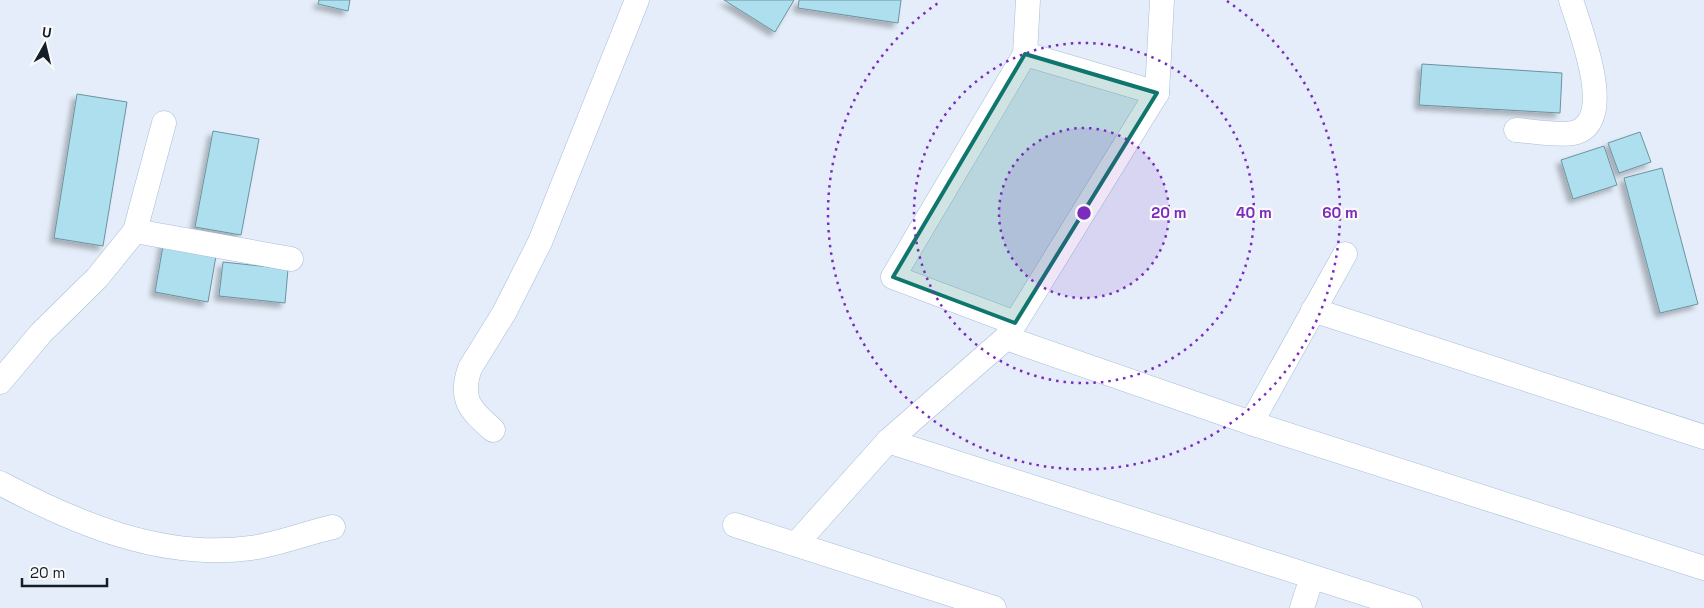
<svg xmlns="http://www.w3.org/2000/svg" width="1704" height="608" font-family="'Space Grotesk',sans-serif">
	<defs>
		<filter id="shadow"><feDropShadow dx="-4.5" dy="4.5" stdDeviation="2.5" flood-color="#0004"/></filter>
	</defs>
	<rect width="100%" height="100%" fill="#e4edf9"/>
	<g fill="#addfef" stroke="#6c939f" filter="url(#shadow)">
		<path d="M319,0H350L348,11L318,4Z"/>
		<path d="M724,0H794L775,32Z"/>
		<path d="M799,0H901L898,23L798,8Z"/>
		<path d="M1422,64L1562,73L1560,113L1419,105Z"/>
		<path d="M77,94L127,102L103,246L54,238Z"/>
		<path d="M213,131L259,139L241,235L195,227Z"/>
		<path d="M1640,132L1651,162L1619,173L1608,143Z"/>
		<path d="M1604,146L1617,185L1573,199L1561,160Z"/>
		<path d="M1662,168L1698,304L1660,313L1624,178Z"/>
		<path d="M164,240L217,250L208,302L155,292Z"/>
		<path d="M223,262L288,269L285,303L219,296Z"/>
	</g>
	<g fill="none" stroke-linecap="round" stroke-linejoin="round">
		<defs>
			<g id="street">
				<path d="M1025,54L1157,93"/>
				<path d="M1516,130C1532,131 1558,136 1573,133C1619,124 1579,27 1571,0"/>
				<path d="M135,231L291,259"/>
				<path d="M1313,310L1704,437"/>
				<path d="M1015,323L893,277L1025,54L1028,0"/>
				<path d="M1006,338L1251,423L1704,568"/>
				<path d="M0,382L41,333L97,278L135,231L164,123"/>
				<path d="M1251,423L1345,254"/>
				<path d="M493,430C470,410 459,399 470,368L504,313L540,242L637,0"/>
				<path d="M888,441L1410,608"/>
				<path d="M0,483C77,524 163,560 251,548C279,544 306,533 333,527"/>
				<path d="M735,525L994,608"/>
				<path d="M796,544L888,441L1006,338L1157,93L1162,0"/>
				<path d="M1302,608L1312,577"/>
			</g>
		</defs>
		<use href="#street" stroke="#a7bed9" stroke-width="25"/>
		<use href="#street" stroke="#fff" stroke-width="24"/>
	</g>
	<path fill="#0f766e" fill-opacity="0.2" stroke="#0f766e" stroke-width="4" stroke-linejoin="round" d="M1025,54L1157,93L1015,323L893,277Z"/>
	<circle cx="1084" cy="213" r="85" fill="#7b2cbf" fill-opacity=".12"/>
	<g fill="none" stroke="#7b2cbf" stroke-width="2.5" stroke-dasharray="2.5 5">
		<circle cx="1084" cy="213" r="85"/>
		<circle cx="1084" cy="213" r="170"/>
		<path d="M1227 1A256 256 0 1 1 941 1"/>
	</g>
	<circle cx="1084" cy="213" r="8" fill="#7b2cbf" stroke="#fafafa" stroke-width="2.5"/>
	<g font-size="15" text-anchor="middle" font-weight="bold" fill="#7b2cbf" stroke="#fafafa" stroke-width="4.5" stroke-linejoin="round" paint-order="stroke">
		<text x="1169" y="218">20 m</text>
		<text x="1254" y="218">40 m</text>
		<text x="1340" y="218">60 m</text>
	</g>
	<g transform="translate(45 45) rotate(8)" stroke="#fafafa" stroke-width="4" paint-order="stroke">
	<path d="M0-4L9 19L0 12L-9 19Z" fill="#151d28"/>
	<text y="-8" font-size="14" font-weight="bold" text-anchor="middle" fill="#151d28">U</text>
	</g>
	<path d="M22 578v8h85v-8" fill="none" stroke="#151d28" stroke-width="2.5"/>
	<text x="30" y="578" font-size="15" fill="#151d28" stroke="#fafafa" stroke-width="4" paint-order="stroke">20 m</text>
</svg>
